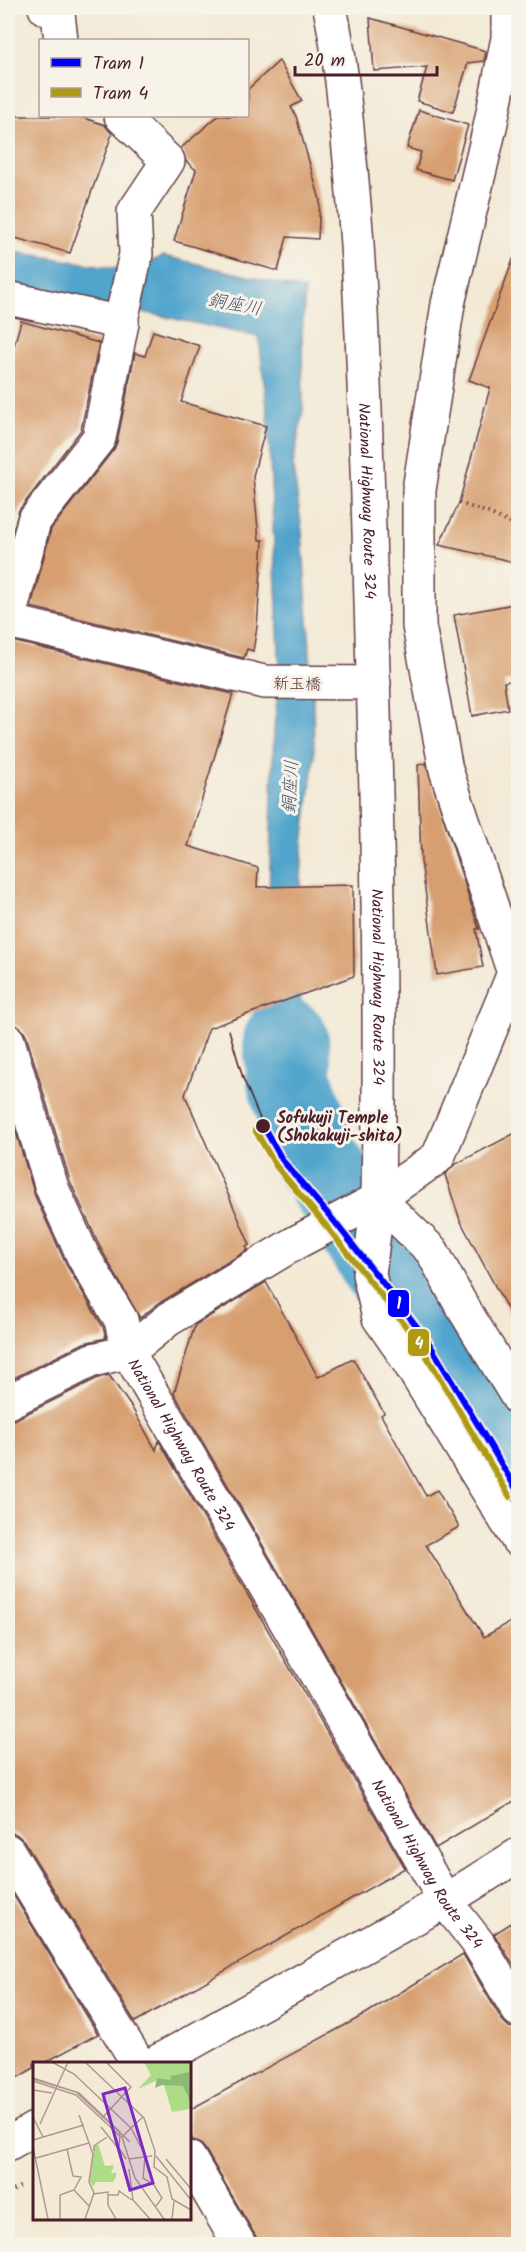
<svg xmlns="http://www.w3.org/2000/svg" width="526" height="2252" font-family="Kalam,'Klee One',sans-serif">
	<rect width="100%" height="100%" fill="#f7f3e8"/>
	<filter id="ink" filterUnits="userSpaceOnUse"><feTurbulence type="fractalNoise" baseFrequency=".0167" numOctaves="2"/><feDisplacementMap in="SourceGraphic" scale="12" xChannelSelector="R" yChannelSelector="G"/><feConvolveMatrix kernelMatrix="1 2 1 2 8 2 1 2 1" color-interpolation-filters="sRGB"/></filter>
	<filter id="wash" filterUnits="userSpaceOnUse"><feTurbulence type="fractalNoise" baseFrequency=".008" numOctaves="4" result="noise"/><feDisplacementMap in="SourceGraphic" scale="24" xChannelSelector="R" yChannelSelector="G"/><feGaussianBlur stdDeviation="1.35" result="paint"/><feColorMatrix in="noise" values="0 0 0 0 0 0 0 0 0 0 0 0 0 0 0 0 0 1.4 0 .05"/><feComposite in="paint" operator="in"/></filter>
	<g filter="url(#wash)">
		<rect width="100%" height="100%" fill="#f3e9d5"/>
		<path fill="#51a4cc" stroke="#4e627c" stroke-width="1.5" d="M8,251L121,269L148,263L164,256L305,290L302,335L303,410L293,465L302,532L313,696L314,758L303,844L298,930L301,1012L312,1073L320,1134L314,1155L268,1092V933L274,728L280,672L268,416L259,337L139,311L8,292Z"/>
		<g fill="none" stroke-linecap="round" stroke-linejoin="round">
			<path stroke="#51a4cc" stroke-width="86" d="M286,1041L290,1082L314,1155L518,1476"/>
		</g>
		<g id="blocks">
			<g fill="#d79f6f">
				<path d="M370,18L486,51L484,61L468,63L453,112L417,101L427,67L374,71Z"/>
				<path d="M279,61L302,101L291,107L296,116L320,200L318,239L287,237L278,271L174,241L196,170L186,161L181,148L218,116H248V89Z"/>
				<path d="M419,110L468,125L452,180L416,170L421,152L407,148Z"/>
				<path d="M8,116H78L105,125L112,134L70,253L8,236Z"/>
				<path d="M514,257L519,258V563L439,545L459,503L490,388L469,380Z"/>
				<path d="M21,321L99,343L81,430L19,510L8,548V367Z"/>
				<path d="M153,331L200,346L181,402L266,426L253,476L259,540H263L257,627L253,651L247,649L244,658L31,607L51,529L114,449L117,442L135,353L145,356Z"/>
				<path d="M519,603V679L504,682L508,709L472,716L454,615Z"/>
				<path d="M8,640L233,694L188,846L258,868L257,887L353,885L354,976L209,1028L185,1095L250,1245L246,1246L248,1250L159,1303L140,1318L100,1247L70,1181L26,1035L20,1027L8,1023Z"/>
				<path d="M426,763L479,929H476L483,967L437,975L421,861L418,765Z"/>
				<path d="M8,1105L35,1196L66,1264L103,1327L106,1338L84,1343L8,1381Z"/>
				<path d="M519,1131V1331L460,1220L445,1175L454,1165Z"/>
				<path d="M266,1282L318,1377L353,1359L384,1413L381,1415L426,1496L437,1490L459,1527L426,1545L484,1637L519,1617V1798L436,1848L304,1616L174,1393L195,1325Z"/>
				<path d="M109,1375L132,1408L156,1450L159,1441L405,1868L135,2022L24,1841L16,1834L8,1832V1421L16,1419L98,1378Z"/>
				<path d="M8,1886L98,2034L44,2063H34V2068L8,2083Z"/>
				<path d="M519,1918V1974L494,1934Z"/>
				<path d="M463,1954L502,2020L509,2027L519,2029V2244H260L205,2149L199,2142L193,2140L189,2133V2110L362,2016Z"/>
			</g>
		</g>
	</g>
	<g filter="url(#ink)">
		<use href="#blocks" fill-opacity="0" stroke="#633d44" stroke-width="1.5"/>
		<g fill="none" stroke-linecap="round" stroke-linejoin="round">
			<defs>
				<g id="minor">
					<path d="M45,8L58,14L61,40"/>
					<path d="M508,8V38L490,127L448,304L419,490V626L446,770L514,973L438,1157L378,1199L369,1274L379,1318L402,1351L518,1540"/>
					<path d="M8,298L122,323"/>
					<path d="M8,621L34,521L99,438L122,323V316L136,254L134,212L168,161L121,116"/>
					<path d="M8,621L264,682L374,683"/>
					<path d="M8,1041L52,1188L83,1256L121,1320L128,1352L92,1360L8,1402"/>
					<path d="M378,1199L432,1251L459,1301L518,1398"/>
					<path d="M8,1851L138,2063"/>
					<path d="M155,2063L445,1901L518,1855"/>
					<path d="M8,2144L34,2129"/>
					<path d="M189,2158L239,2244"/>
				</g>
				<g id="highway">
					<path id="s1" d="M330,8C340,55 345,102 349,150C361,265 364,381 368,497C375,731 382,965 378,1199L295,1243L169,1319L128,1352L288,1625L445,1901L478,1943L518,2010"/>
				</g>
			</defs>
			<use href="#minor" stroke="#633d44" stroke-width="36"/>
			<use href="#highway" stroke="#633d44" stroke-width="36"/>
			<g stroke="#633d44" stroke-width="4" stroke-dasharray="1.5 4.5" stroke-linecap="butt">
				<path d="M459,503L489,513L518,527"/>
				<path d="M8,2193L23,2185"/>
			</g>
			<use href="#minor" stroke="#fff" stroke-width="33"/>
			<use href="#highway" stroke="#fff" stroke-width="33"/>
			<path stroke="#4a1f2b" stroke-width="1.5" d="M229,1030L243,1078L263,1126"/>
			<defs>
				<path id="tram-1" d="M263,1126L283,1161L334,1221L426,1338L518,1492"/>
				<path id="tram-2" d="M255,1130L276,1166L327,1227L419,1343L510,1497"/>
			</defs>
			<use href="#tram-1" stroke="#f7f3e8" stroke-width="10"/>
			<use href="#tram-2" stroke="#f7f3e8" stroke-width="10"/>
			<use href="#tram-1" stroke="#00f" stroke-width="6"/>
			<use href="#tram-2" stroke="#ae9a13" stroke-width="6"/>
		</g>
	</g>
	<circle fill="#4a1f2b" stroke="#f7f3e8" stroke-width="2" cx="263" cy="1126" r="8"/>
	<g text-anchor="middle" stroke-width="6" stroke-linejoin="round" paint-order="stroke">
		<g font-size="16" fill="#4a1f2b" stroke="#f7f3e8">
			<text dy="6" stroke="none"><textPath href="#s1" startOffset="495">National Highway Route 324</textPath></text>
			<text transform="translate(297 683) rotate(1)" y="6">新玉橋</text>
			<text dy="6" stroke="none"><textPath href="#s1" startOffset="981">National Highway Route 324</textPath></text>
			<text dy="6" stroke="none"><textPath href="#s1" startOffset="1594">National Highway Route 324</textPath></text>
			<text dy="6" stroke="none"><textPath href="#s1" startOffset="2080">National Highway Route 324</textPath></text>
		</g>
		<g font-size="16" font-weight="bold" fill="#4a1f2b" stroke="#f7f3e8" text-anchor="start">
			<text x="277" y="1123">Sofukuji Temple<tspan x="277" dy="18">(Shokakuji-shita)</tspan></text>
		</g>
		<g font-size="18" font-style="italic" fill="#4d546b" stroke="#f7f3e8">
			<text transform="translate(235 304) rotate(11)" y="6">銅座川</text>
			<text transform="translate(290 787) rotate(-87)" y="6">銅座川</text>
		</g>
	</g>
	<g transform="translate(33 2062)">
		<rect width="158" height="158" fill="#f3e9d5"/>
		<path d="M111,0H157V47L139,50L129,16L105,27L118,13ZM65,82L72,104L81,103L78,112L83,110V114L80,120H63L60,125L57,119L61,84Z" fill="#addb88"/>
		<path d="M156,10L157,39L150,24L129,23L122,26L124,16L137,18L138,14Z" fill="#8abb74"/>
		<path fill="none" stroke="#af9891" stroke-width="1.5" d="M19,0L41,12L98,66L89,75L102,116L131,157M52,0L111,56L122,89L121,105L134,115L139,137L158,148M0,16L46,31L87,70L86,86L93,97M0,17L43,30L97,80M0,19L43,33L88,75M0,28L19,31M46,53L60,92L56,120L61,131L52,157M0,55L10,75M110,55L98,66L113,95M69,56L98,25L73,0M7,62L35,0M68,65L85,86M0,78L51,63M0,85L15,157M61,89V84L74,75M123,94L158,138M112,95L110,116L121,123L129,136L123,144M3,96L56,81M96,97L119,94M133,97L158,127M96,107L100,138L117,157M41,128L57,145M60,132L75,130V143L83,157M76,133H85L86,129L99,138M27,157V133L41,128L48,115L40,114L34,87M139,157L141,139"/>
		<path fill="#7b2cbf" fill-opacity="0.15" stroke="#7b2cbf" stroke-width="3" d="M92,26L120,121L97,128L70,32Z"/>
		<rect width="158" height="158" fill="none" stroke="#4a1f2b" stroke-width="3"/>
	</g>
	<g stroke="#f7f3e8" stroke-width="2">
		<rect x="387" y="1289" width="23" height="29" rx="6" fill="#00f"/>
		<rect x="407" y="1328" width="23" height="29" rx="6" fill="#ae9a13"/>
	</g>
	<g font-size="16" text-anchor="middle" font-weight="bold" fill="#fff">
		<text x="399" y="1309">1</text>
		<text x="419" y="1349">4</text>
	</g>
	<rect width="526" height="2252" fill="none" stroke="#f7f3e8" stroke-width="30"/>
	<rect x="39" y="39" width="210" height="78" fill="#f7f3e8" stroke="#b29e9c" stroke-width="1.5"/>
	<rect x="51" y="58" width="30" height="9" fill="#0000ff" stroke="#b29e9c" stroke-width="1.5"/>
	<text x="93" y="69" font-size="18" fill="#4a1f2b">Tram 1</text>
	<rect x="51" y="88" width="30" height="9" fill="#ae9a13" stroke="#b29e9c" stroke-width="1.5"/>
	<text x="93" y="99" font-size="18" fill="#4a1f2b">Tram 4</text>
	<path d="M295 66v9h142v-9" fill="none" stroke="#4a1f2b" stroke-width="3"/>
	<text x="304" y="66" font-size="18" fill="#4a1f2b" stroke="#f7f3e8" stroke-width="4.5" paint-order="stroke">20 m</text>
</svg>
